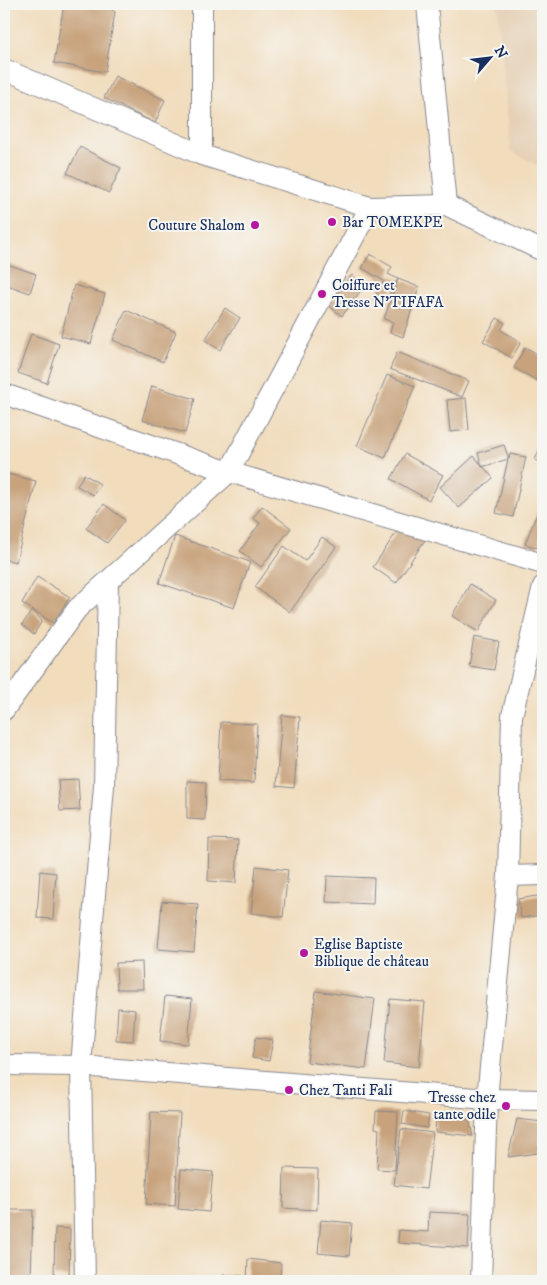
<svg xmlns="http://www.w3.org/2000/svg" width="547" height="1285" font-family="'IM FELL DW Pica',serif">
	<rect width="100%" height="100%" fill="#f6f6f2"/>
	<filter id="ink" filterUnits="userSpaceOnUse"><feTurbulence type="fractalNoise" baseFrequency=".02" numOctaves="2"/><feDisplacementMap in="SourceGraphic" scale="10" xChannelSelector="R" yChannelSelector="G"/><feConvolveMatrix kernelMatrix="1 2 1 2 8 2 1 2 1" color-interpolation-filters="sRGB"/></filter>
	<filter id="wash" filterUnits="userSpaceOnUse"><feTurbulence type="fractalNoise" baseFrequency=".0096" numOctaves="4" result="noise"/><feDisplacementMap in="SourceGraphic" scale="20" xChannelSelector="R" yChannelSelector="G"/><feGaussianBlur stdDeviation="1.12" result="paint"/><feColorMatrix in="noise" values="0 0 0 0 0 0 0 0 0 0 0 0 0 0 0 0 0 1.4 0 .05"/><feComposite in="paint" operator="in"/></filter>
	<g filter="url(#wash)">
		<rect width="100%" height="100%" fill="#f1dcbc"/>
		<path fill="#e5d0b6" d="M497,4H543V168L511,151Z"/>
		<g id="blocks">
			<g fill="#c7a27b">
				<path d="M64,4H103L115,12L105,72L54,63Z"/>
				<path d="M115,76L165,100L155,123L104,98Z"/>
				<path d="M80,147L121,168L109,193L67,173Z"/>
				<path d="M370,254L392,267L388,274L398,279L386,300L376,295L384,281L362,268Z"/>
				<path d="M4,263L36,274L30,293L4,284Z"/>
				<path d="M352,275L365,285L342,316L328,305Z"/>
				<path d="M398,279L419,287L403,337L390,332L393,322L384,319Z"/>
				<path d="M74,285L105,294L91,344L61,336Z"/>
				<path d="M225,308L240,318L220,350L205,340Z"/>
				<path d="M126,310L176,332L163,362L113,340Z"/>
				<path d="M497,318L505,323L501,330L521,342L512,358L483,341Z"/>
				<path d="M31,334L59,344L47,383L18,373Z"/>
				<path d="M525,347L543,357V384L514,368Z"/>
				<path d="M397,352L469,381L462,397L390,369Z"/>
				<path d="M387,375L415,386L385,458L357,446Z"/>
				<path d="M152,386L195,399L185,433L142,420Z"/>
				<path d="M466,398L469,430L450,432L447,400Z"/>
				<path d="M543,440V463L535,460Z"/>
				<path d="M504,445L509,459L510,454L526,457L513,517L496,513L508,459L482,467L478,453Z"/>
				<path d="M405,454L443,475L429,500L391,479Z"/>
				<path d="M474,456L493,478L459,508L440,487Z"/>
				<path d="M4,473L36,481L16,562L4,559Z"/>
				<path d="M84,474L100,484L93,495L77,486Z"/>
				<path d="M543,498V532L537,548L525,544Z"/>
				<path d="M104,504L125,520L107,543L86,528Z"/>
				<path d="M262,506L291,528L261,567L240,551L260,523L253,518Z"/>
				<path d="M402,524L425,540L396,583L373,567Z"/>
				<path d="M175,536L250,562L234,608L159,583Z"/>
				<path d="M322,537L336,547L290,612L255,587L284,546L305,561Z"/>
				<path d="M37,577L70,597L53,623L22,603Z"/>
				<path d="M470,584L496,600L478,632L452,616Z"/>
				<path d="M32,610L42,621L34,634L22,625Z"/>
				<path d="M474,637L499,642L494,670L469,666Z"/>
				<path d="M282,715L300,717L294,788L276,786Z"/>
				<path d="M221,722L257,724L254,783L218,781Z"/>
				<path d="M78,779L80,810L60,811L58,780Z"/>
				<path d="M187,781L206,782L205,820L187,819Z"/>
				<path d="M209,839L238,840L236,883L208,881Z"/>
				<path d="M256,866L288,870L283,917L251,913Z"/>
				<path d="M40,871L56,873L53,919L37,918Z"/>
				<path d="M327,876L374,878L373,904L326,902Z"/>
				<path d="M543,895V915L521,918L518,899Z"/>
				<path d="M162,901L198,904L194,952L158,949Z"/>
				<path d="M142,962L143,989H117L116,963Z"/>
				<path d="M316,991L375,999L366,1069L307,1062Z"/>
				<path d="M165,996L192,999L188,1044L160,1041Z"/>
				<path d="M390,999L425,1002L419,1067L384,1063Z"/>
				<path d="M118,1008L135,1010L133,1041L116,1040Z"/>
				<path d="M256,1037L273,1040L269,1061L252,1058Z"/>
				<path d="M376,1111L398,1112L395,1170L377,1169L379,1129L375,1128Z"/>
				<path d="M404,1111L429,1115L427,1128L402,1124Z"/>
				<path d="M151,1112L180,1113L175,1206L146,1204Z"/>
				<path d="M436,1116L469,1119L473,1136L435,1132Z"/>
				<path d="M517,1119L543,1122L538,1153L508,1157Z"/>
				<path d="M401,1129L433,1133L426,1189L394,1185Z"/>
				<path d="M284,1168L318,1169L317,1210L283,1208Z"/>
				<path d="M181,1169L213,1172L209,1212L178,1209Z"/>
				<path d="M4,1210H33L31,1281H4Z"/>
				<path d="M429,1212L470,1214L468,1248L398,1243L399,1230L428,1232Z"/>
				<path d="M321,1220L352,1223L349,1256L318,1253Z"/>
				<path d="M55,1228L70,1229L69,1277L54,1276Z"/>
				<path d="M248,1259L281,1263L280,1281H247Z"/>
				<path d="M223,1275L242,1276V1281H223Z"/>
			</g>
		</g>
	</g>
	<g filter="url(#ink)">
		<use href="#blocks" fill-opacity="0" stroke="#86868d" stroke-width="1"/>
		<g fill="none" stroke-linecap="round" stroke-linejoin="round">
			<defs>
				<g id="minor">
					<path d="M427,4L446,205"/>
					<path d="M4,69L202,155L370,207L446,205L543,251"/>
					<path d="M202,155V4"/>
					<path d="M4,394L229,472L543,564"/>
					<path d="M4,710L77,609L108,581"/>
					<path d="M508,876L543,875"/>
					<path d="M4,1065L81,1066L487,1099L543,1100"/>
					<path d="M85,1281L81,1066L104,786L108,581L229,472L370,207"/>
					<path d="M481,1281L487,1099L508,876L512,716L543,586"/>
				</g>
			</defs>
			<use href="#minor" stroke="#86868d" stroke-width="22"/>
			<use href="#minor" stroke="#fff" stroke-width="20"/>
		</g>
	</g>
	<g fill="#b5179e" stroke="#f6f6f2" stroke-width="2">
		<circle cx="332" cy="222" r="5"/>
		<circle cx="255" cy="225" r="5"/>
		<circle cx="322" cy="294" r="5"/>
		<circle cx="304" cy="953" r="5"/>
		<circle cx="289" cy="1090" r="5"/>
		<circle cx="506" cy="1106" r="5"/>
	</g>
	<g text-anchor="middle" stroke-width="4" stroke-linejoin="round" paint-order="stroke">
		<g font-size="15" fill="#1b2f5e" stroke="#f6f6f2" text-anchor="start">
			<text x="342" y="227">Bar TOMEKPE</text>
			<text x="245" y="230" text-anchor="end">Couture Shalom</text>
			<text x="332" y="290">Coiffure et<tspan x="332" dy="17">Tresse N'TIFAFA</tspan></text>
			<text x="314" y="949">Eglise Baptiste<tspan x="314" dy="17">Biblique de château</tspan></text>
			<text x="299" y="1095">Chez Tanti Fali</text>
			<text x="496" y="1102" text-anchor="end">Tresse chez<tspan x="496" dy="17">tante odile</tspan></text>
		</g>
	</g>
	<rect width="547" height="1285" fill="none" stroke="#f6f6f2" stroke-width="20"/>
	<g transform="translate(490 58) rotate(62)" stroke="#f6f6f2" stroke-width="4" paint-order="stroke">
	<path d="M0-4L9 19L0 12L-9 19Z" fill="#1b2f5e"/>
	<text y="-8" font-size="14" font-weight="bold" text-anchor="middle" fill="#1b2f5e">N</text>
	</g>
</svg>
